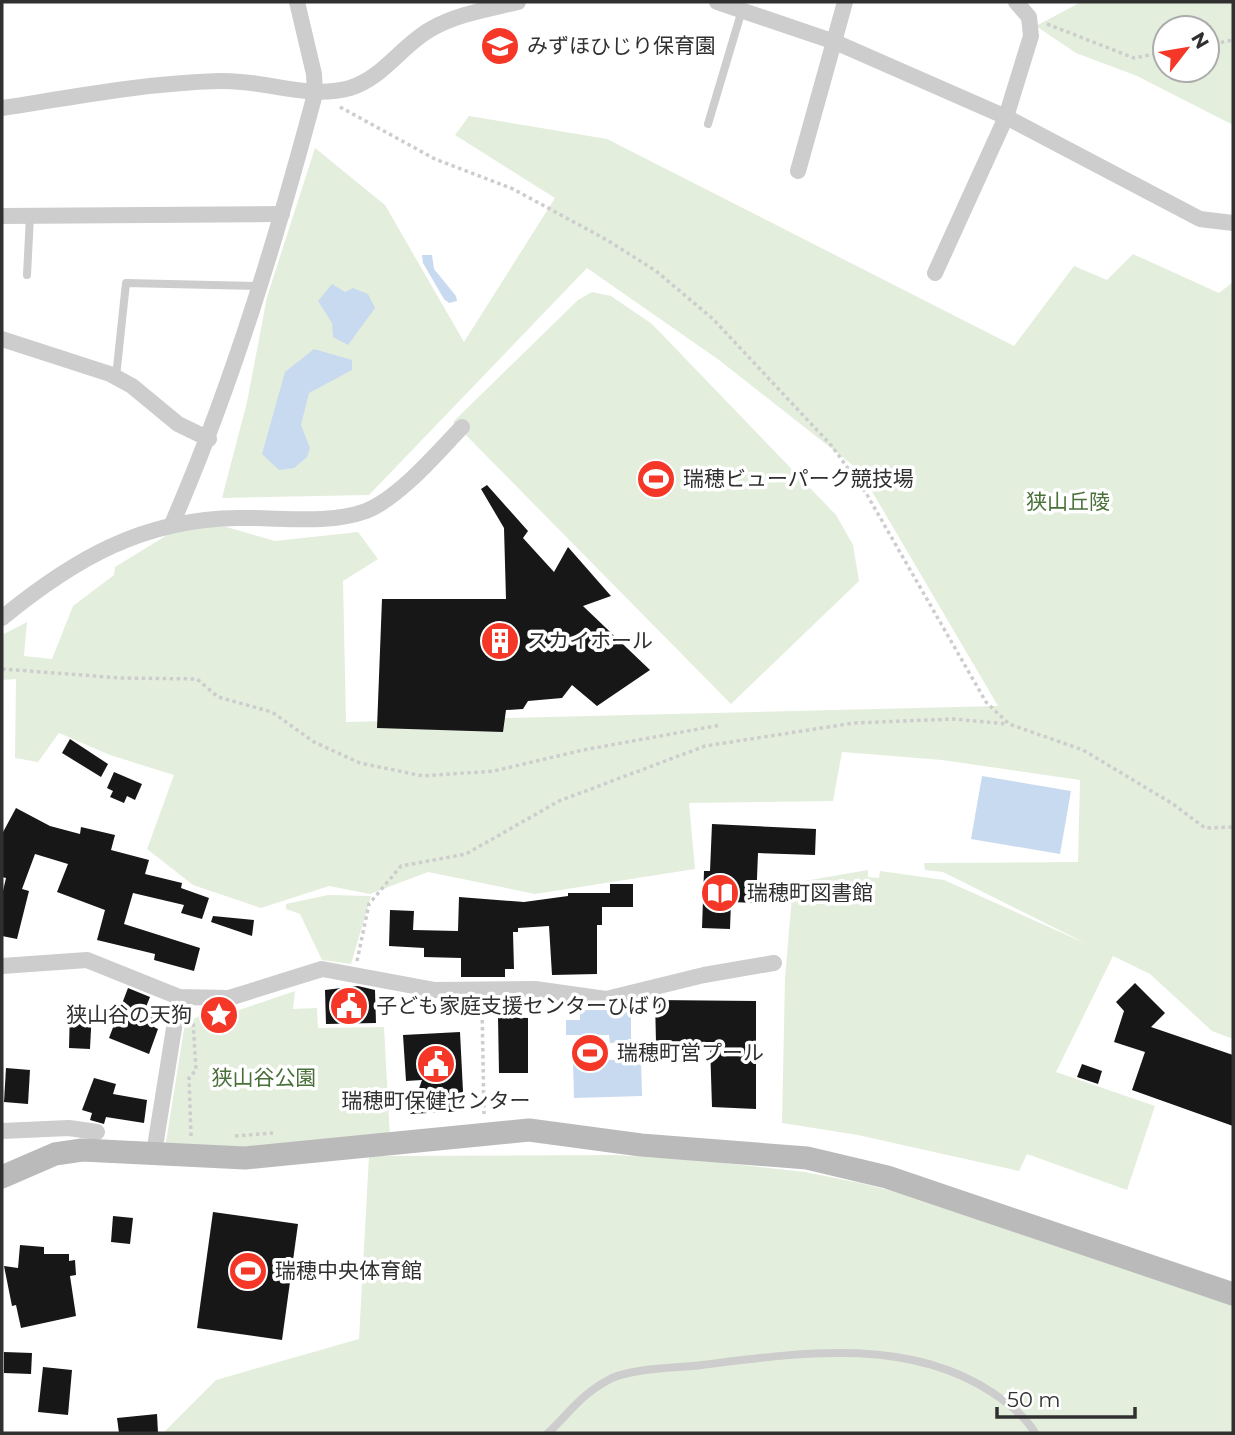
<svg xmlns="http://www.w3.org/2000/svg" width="1235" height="1435" font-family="Montserrat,'Noto Sans JP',sans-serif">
	<rect width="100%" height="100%" fill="#fff"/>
	<g fill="#e4eedd" fill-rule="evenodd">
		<path d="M1081,2H1233V125L1137,76L1076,53L1036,26ZM1165,28H1207V70H1165Z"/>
		<path d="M469,116L607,139L1014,346L1074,266L1107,280L1133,254L1219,293L1233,282V1039L1212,1031L1150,974L1113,956L1056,1072L1155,1106L1127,1190L1027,1154L1019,1171L858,1135L782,1123L785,979L793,883L868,870V877L879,878L880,871L944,880L1087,944L943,872L925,870L924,863L1078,862L1080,780L942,760L842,752L833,801L689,803L695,869L535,894L428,872L370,894L329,886L261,908L193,885L147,849L174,775L110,755L59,733L38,762L15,758L16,679L2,680V635L27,622L24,656L52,659L73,606L114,575L115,567L195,518L275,541L358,532L378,559L343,581L346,722L998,706L860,471L719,360L587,268L369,495L222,498L247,402L267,297L315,148L385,205L464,342L555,198L455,135Z"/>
		<path d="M592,292L611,296L652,324L836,515L853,545L859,581L731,704L453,422L578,300Z"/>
		<path d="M328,895L371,896L351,964L322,960L300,914L286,909V904Z"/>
		<path d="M295,991L293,1009L317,1008L318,1028L384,1027L390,1138L245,1153L165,1148L185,1023L210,1011H236Z"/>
		<path d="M615,1155L698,1160L805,1172L860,1183L941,1203L1233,1302V1433H163L216,1380L359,1339L369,1156Z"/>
	</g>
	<g fill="#c8daef">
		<path d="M422,255H432L434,269L456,296L457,301L449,303L444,299L423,263Z"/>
		<path d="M332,284L345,292L353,288L368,294L375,308L348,345L333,337L332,323L318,301Z"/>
		<path d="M314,349L352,360V370L309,393L301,425L310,448L307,457L294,468L279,470L262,454L285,372Z"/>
		<path d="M982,776L1071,791L1060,854L971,839Z"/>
		<path d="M580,1010H631V1042L610,1043L609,1035H566V1020H580Z"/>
		<path d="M641,1059L642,1096L574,1098L573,1061Z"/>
	</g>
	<g fill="#171717">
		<path d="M487,485L528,531L523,538L554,572L568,547L611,596L583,606L650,670L597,706L572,685L562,698L528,701L523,709L506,710L503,732L377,728L382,599H506L504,528L481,489Z"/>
		<path d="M70,739L108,764L101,777L62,753Z"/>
		<path d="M114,772L142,784L135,800L127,796L124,803L110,797L113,791L107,788Z"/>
		<path d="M16,808L50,826L80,834L81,827L115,835L111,850L149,860L145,874L182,883L181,888L209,898L202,919L181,913L184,905L133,893L124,924L200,948L194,971L154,960L155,954L97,940L105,910L57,892L68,864L35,854L22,889L29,891L17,939L2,936V895L6,878L2,877V834Z"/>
		<path d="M712,824L816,829L815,855L758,853L756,903L731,902L730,929L702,928L704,871H710Z"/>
		<path d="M610,884H633V907H602V925H597V974L552,975L549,926L518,928V932H513L514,969H505V977H461V958L424,957V948L389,946L390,910L414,911L413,930L458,931L459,897L524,902L568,896V893H610Z"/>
		<path d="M213,916L254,920L252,936L211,922Z"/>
		<path d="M1135,983L1165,1013L1151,1027L1233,1055V1126L1132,1090L1145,1052L1114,1042L1124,1011L1116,1002Z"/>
		<path d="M358,986L375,990L376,1023L326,1024L325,990Z"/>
		<path d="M128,988L150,997L146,1007L160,1012L154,1027L158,1029L149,1054L109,1038Z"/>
		<path d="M655,1000L756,1001V1109L712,1107L710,1044L656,1042Z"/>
		<path d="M70,1009L92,1010L90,1049L69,1048Z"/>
		<path d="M498,1017L528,1018V1073H499Z"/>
		<path d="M460,1032L464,1111L410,1114L422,1080L406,1081L403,1035Z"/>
		<path d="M1082,1064L1102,1071L1098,1084L1077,1077Z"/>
		<path d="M6,1068L30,1070L28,1104L4,1102Z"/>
		<path d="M94,1078L116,1084L113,1094L147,1100L144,1123L106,1117L104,1124L90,1120L92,1113L82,1110Z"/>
		<path d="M213,1212L298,1224L282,1340L197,1328Z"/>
		<path d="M113,1216L133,1218L130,1244L111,1242Z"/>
		<path d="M20,1245L44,1247V1254H69V1261L75,1260L76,1275L70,1276L76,1316L21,1328L16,1305L12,1306L4,1266L18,1268Z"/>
		<path d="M4,1352L32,1353L31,1374L4,1373Z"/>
		<path d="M43,1367L72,1370L68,1415L38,1412Z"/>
		<path d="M157,1414L158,1433H119L117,1418Z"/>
	</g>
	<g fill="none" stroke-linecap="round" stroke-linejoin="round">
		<g stroke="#cdcdcd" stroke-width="3.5" stroke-dasharray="3.5 3.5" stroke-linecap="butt">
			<path d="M1047,24L1134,58L1165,52"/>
			<path d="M1207,45L1233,40"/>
			<path d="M340,107L435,159L513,189L607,240L656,271L713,319L831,445L866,493L986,702L1009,724L1083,750L1173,804L1205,828L1233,827"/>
			<path d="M2,669L121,678L197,679L218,697L272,712L314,742L360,763L423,776L494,771L583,750L721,725"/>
			<path d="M357,961L369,904L401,866L466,854L559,801L705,746L854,723L954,719L1007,724"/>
			<path d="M482,1006L484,1114"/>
			<path d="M191,1136L189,1078L196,1070L193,1021"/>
			<path d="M235,1136L273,1133"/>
		</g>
		<g stroke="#cdcdcd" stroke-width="8">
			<path d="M708,124L742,10"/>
			<path d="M27,275L30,216"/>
			<path d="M116,377L126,283L259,286"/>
			<path d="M548,1433C572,1410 581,1394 612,1378C634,1368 677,1368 702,1365C798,1353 907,1336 993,1393C1009,1404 1025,1416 1035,1433"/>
		</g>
		<g stroke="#cdcdcd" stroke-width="16">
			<path d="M717,2L835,42L1006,117L1200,219L1233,223"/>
			<path d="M2,108C73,97 146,83 219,81C264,79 306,100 350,88C383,78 402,45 431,29C457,14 489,9 518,2"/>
			<path d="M798,171L845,2"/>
			<path d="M2,216L282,214"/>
			<path d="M935,273L1006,117L1031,36L1029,17L1016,2"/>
			<path d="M2,339L110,374L132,386L178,424L209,439"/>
			<path d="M172,524C232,386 276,240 315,94L314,74L297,2"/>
			<path d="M2,618C74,559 143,519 238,518C279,517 327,525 366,511C399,498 437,453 462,427"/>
			<path d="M2,966L87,960L179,997L229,998L322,969L435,990L535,989L606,999L704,975L774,963"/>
			<path d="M2,1131L69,1128L97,1132"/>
			<path d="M154,1153L179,997"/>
		</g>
		<path stroke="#bababa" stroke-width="23" d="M2,1177L55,1154L82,1150L245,1158L529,1130L641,1145L807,1158L887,1177L1233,1294"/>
	</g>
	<defs>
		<symbol id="school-disc" viewBox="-11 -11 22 22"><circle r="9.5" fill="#f43726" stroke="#fff"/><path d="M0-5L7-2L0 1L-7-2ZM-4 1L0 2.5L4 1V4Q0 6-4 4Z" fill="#fff"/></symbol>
		<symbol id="stadium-disc" viewBox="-11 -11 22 22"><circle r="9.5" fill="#f43726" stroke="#fff"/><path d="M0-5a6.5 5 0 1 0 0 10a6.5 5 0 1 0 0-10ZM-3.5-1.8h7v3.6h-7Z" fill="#fff"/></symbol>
		<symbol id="building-disc" viewBox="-11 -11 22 22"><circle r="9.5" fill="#f43726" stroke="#fff"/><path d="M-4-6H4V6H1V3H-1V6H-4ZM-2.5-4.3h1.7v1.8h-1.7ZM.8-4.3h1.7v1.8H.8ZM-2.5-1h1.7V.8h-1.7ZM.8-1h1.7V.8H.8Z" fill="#fff"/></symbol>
		<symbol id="library-disc" viewBox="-11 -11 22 22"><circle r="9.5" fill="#f43726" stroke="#fff"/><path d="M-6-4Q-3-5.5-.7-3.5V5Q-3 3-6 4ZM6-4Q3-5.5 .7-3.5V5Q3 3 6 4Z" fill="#fff"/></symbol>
		<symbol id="civic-disc" viewBox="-11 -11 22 22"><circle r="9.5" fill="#f43726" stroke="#fff"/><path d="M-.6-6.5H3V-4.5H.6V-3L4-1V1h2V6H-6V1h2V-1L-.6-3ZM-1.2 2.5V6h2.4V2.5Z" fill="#fff"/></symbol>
		<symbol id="sight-disc" viewBox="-11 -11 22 22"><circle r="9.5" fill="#f43726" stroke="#fff"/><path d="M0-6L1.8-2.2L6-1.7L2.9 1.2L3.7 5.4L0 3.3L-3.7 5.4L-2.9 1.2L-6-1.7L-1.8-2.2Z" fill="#fff"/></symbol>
	</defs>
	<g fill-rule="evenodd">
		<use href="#school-disc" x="478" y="24" width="44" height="44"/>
		<use href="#stadium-disc" x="634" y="457" width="44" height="44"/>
		<use href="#building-disc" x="478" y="619" width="44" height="44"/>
		<use href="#library-disc" x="698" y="871" width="44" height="44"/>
		<use href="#civic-disc" x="327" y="984" width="44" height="44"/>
		<use href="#sight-disc" x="197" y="993" width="44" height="44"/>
		<use href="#stadium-disc" x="568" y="1031" width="44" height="44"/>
		<use href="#civic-disc" x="414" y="1042" width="44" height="44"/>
		<use href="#stadium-disc" x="226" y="1249" width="44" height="44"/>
	</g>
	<g text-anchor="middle" stroke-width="7" stroke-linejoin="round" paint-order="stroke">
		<g font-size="21" fill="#303030" stroke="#fff" text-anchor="start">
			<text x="527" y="53">みずほひじり保育園</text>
			<text x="683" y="486">瑞穂ビューパーク競技場</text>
			<text x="527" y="648">スカイホール</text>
			<text x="747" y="900">瑞穂町図書館</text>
			<text x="376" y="1013">子ども家庭支援センターひばり</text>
			<text x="192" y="1022" text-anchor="end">狭山谷の天狗</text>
			<text x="617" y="1060">瑞穂町営プール</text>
			<text x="436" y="1108" text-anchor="middle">瑞穂町保健センター</text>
			<text x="275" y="1278">瑞穂中央体育館</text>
		</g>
		<g font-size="21" fill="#4a7039" stroke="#fff">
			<text x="1068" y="509">狭山丘陵</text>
			<text x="264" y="1085">狭山谷公園</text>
		</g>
	</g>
	<rect width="1235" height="1435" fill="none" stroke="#303030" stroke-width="7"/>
	<g transform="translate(1186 49) rotate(59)"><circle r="33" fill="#ffffff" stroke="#acacac" stroke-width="2"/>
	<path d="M0-5L12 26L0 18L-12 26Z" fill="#f43726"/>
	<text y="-10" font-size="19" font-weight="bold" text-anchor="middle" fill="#303030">N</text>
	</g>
	<path d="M997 1407v10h138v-10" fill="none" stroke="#303030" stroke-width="3.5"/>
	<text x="1007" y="1407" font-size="21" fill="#303030" stroke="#ffffff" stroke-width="5" paint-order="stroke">50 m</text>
</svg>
